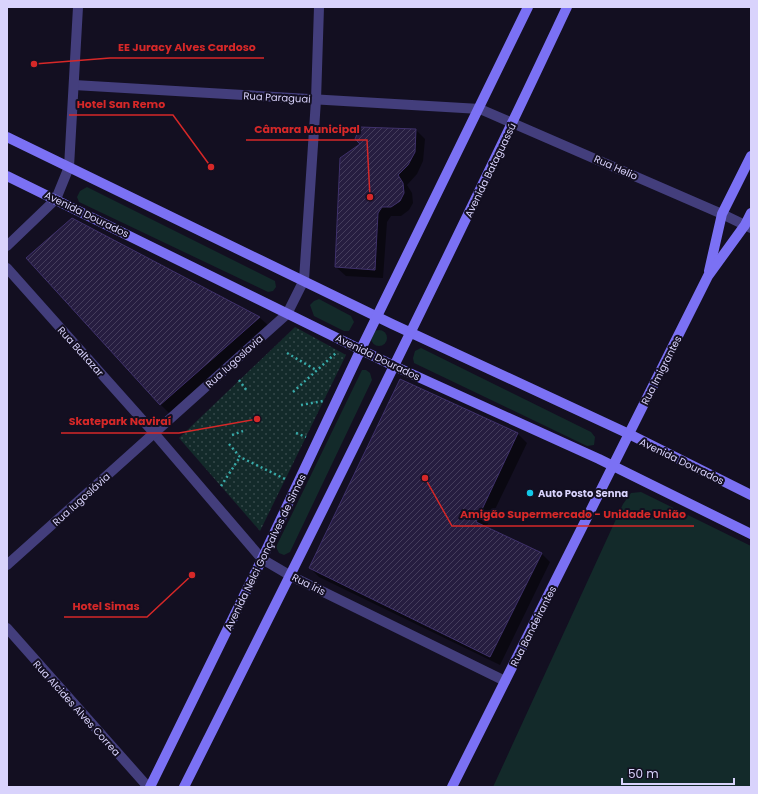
<svg xmlns="http://www.w3.org/2000/svg" width="758" height="794" font-family="Poppins,sans-serif">
	<defs>
		<pattern id="park-dots" width="8" height="8" patternUnits="userSpaceOnUse"><rect width="8" height="8" fill="#132a2a"/><path d="M2 2h.1M6 6h.1" fill="none" stroke="#35484a" stroke-width="1.8" stroke-linecap="round"/></pattern>
		<pattern id="building-hatch" width="6" height="6" patternUnits="userSpaceOnUse"><rect width="6" height="6" fill="#261d40"/><path d="M-1 1l2-2M0 6l6-6M5 7l2-2" fill="none" stroke="#453d5c"/></pattern>
	</defs>
	<rect width="100%" height="100%" fill="#130f21"/>
	<g fill="#132a2a">
		<path d="M87,187L275,281L276,287L273,291L268,292L79,202L77,197L80,191Z"/>
		<path d="M319,299L351,316L354,322L349,331H344L314,316L310,305L314,301Z"/>
		<circle cx="379" cy="338" r="8"/>
		<path d="M421,348L591,432L595,437L594,445L587,446L414,363L413,358L415,351Z"/>
		<path d="M362,370H366L370,373L372,380L290,552L284,555L279,553L276,547Z"/>
		<path d="M641,492L751,546V787H493L623,504L631,493Z"/>
	</g>
	<path fill="url(#park-dots)" d="M295,327L346,355L260,531L179,438Z"/>
	<g fill="#0007">
		<path d="M416,130L425,139L423,161L417,174L407,185L412,193L413,203L409,210L401,216H391L387,222L383,278L346,276L336,267Z"/>
		<path d="M73,219L260,318L269,326L169,413L160,404Z"/>
		<path d="M400,380L518,434L527,443L486,528L541,553L550,562L500,665L319,577L310,568Z"/>
	</g>
	<g fill="url(#building-hatch)" stroke="#3f316b">
		<path d="M360,127L416,129L415,152L408,165L398,175L403,183L404,193L400,201L391,207H382L378,213L375,270L335,267L340,158L360,144L355,139Z"/>
		<path d="M72,218L260,317L160,405L26,258Z"/>
		<path d="M400,379L518,433L476,522L542,553L490,657L309,568Z"/>
	</g>
	<g fill="none" stroke-linecap="round" stroke-linejoin="round">
		<g stroke="#38aaa9" stroke-width="2.5" stroke-dasharray="2 3" stroke-linecap="butt">
			<path d="M287,353L316,370"/>
			<path d="M239,380L247,391"/>
			<path d="M293,392L337,352"/>
			<path d="M301,405L323,401"/>
			<path d="M296,433L306,437"/>
			<path d="M232,435L243,431"/>
			<path d="M229,444L240,457L285,479"/>
			<path d="M221,486L240,457"/>
		</g>
		<g stroke="#433e7c" stroke-width="10">
			<path d="M74,85L480,109L722,214L751,228"/>
			<path d="M7,246L56,199L69,167L78,7"/>
			<path d="M7,268L154,433L262,559L291,576L505,681"/>
			<path d="M7,565L287,314L304,280L316,100L319,7"/>
			<path d="M7,628L148,787"/>
		</g>
		<g stroke="#7b71f4" stroke-width="10">
			<path d="M7,137L392,324L629,434L751,495"/>
			<path d="M7,176L394,366L599,459L751,534"/>
			<path d="M709,271L722,214L751,156"/>
			<path d="M150,787L262,559L361,349L528,7"/>
			<path d="M184,787C314,528 444,269 567,7"/>
			<path d="M452,787L708,276L745,225L751,213"/>
		</g>
	</g>
	<circle fill="#12c8e8" stroke="#130f21" stroke-width="1.5" cx="530" cy="493" r="4"/>
	<g text-anchor="middle" stroke-width="4" stroke-linejoin="round" paint-order="stroke">
		<g font-size="10" fill="#d9d3fc" stroke="#130f21">
			<text transform="translate(277 97) rotate(3)" y="4">Rua Paraguai</text>
			<text transform="translate(616 167) rotate(24)" y="4">Rua Helio</text>
			<text transform="translate(490 170) rotate(-64)" y="4">Avenida Bataguassú</text>
			<text transform="translate(87 214) rotate(26)" y="4">Avenida Dourados</text>
			<text transform="translate(81 351) rotate(48)" y="4">Rua Baltazar</text>
			<text transform="translate(378 357) rotate(26)" y="4">Avenida Dourados</text>
			<text transform="translate(234 361) rotate(-42)" y="4">Rua Iugoslavia</text>
			<text transform="translate(661 370) rotate(-63)" y="4">Rua Imigrantes</text>
			<text transform="translate(682 461) rotate(26)" y="4">Avenida Dourados</text>
			<text transform="translate(81 499) rotate(-42)" y="4">Rua Iugoslávia</text>
			<text transform="translate(265 552) rotate(-64)" y="4">Avenida Nelci Gonçalves de Simas</text>
			<text transform="translate(309 584) rotate(27)" y="4">Rua Íris</text>
			<text transform="translate(533 626) rotate(-63)" y="4">Rua Bandeirantes</text>
			<text transform="translate(77 708) rotate(48)" y="4">Rua Alcides Alves Correa</text>
		</g>
		<g font-size="10" font-weight="bold" fill="#d9d3fc" stroke="#130f21" text-anchor="start">
			<text x="538" y="497">Auto Posto Senna</text>
		</g>
	</g>
	<path fill="none" stroke="#d62828" stroke-width="1.5" d="M34 64L110 58H264M211 167L173 115H69M370 197L367 140H246M257 419L179 433H61M425 478L452 526H694M192 575L147 617H64"/>
	<g fill="#d62828" stroke="#130f21" stroke-width="1.5">
		<circle cx="34" cy="64" r="4"/>
		<circle cx="211" cy="167" r="4"/>
		<circle cx="370" cy="197" r="4"/>
		<circle cx="257" cy="419" r="4"/>
		<circle cx="425" cy="478" r="4"/>
		<circle cx="192" cy="575" r="4"/>
	</g>
	<g font-size="11" text-anchor="middle" font-weight="bold" fill="#d62828" stroke="#130f21" stroke-width="4" stroke-linejoin="round" paint-order="stroke">
		<text x="187" y="51">EE Juracy Alves Cardoso</text>
		<text x="121" y="108">Hotel San Remo</text>
		<text x="307" y="133">Câmara Municipal</text>
		<text x="120" y="425">Skatepark Naviraí</text>
		<text x="573" y="518">Amigão Supermercado - Unidade União</text>
		<text x="106" y="610">Hotel Simas</text>
	</g>
	<rect width="758" height="794" fill="none" stroke="#d9d3fc" stroke-width="16"/>
	<path d="M622 778v6h112v-6" fill="none" stroke="#d9d3fc" stroke-width="2"/>
	<text x="628" y="778" font-size="12" fill="#d9d3fc" stroke="#130f21" stroke-width="3" paint-order="stroke">50 m</text>
</svg>
